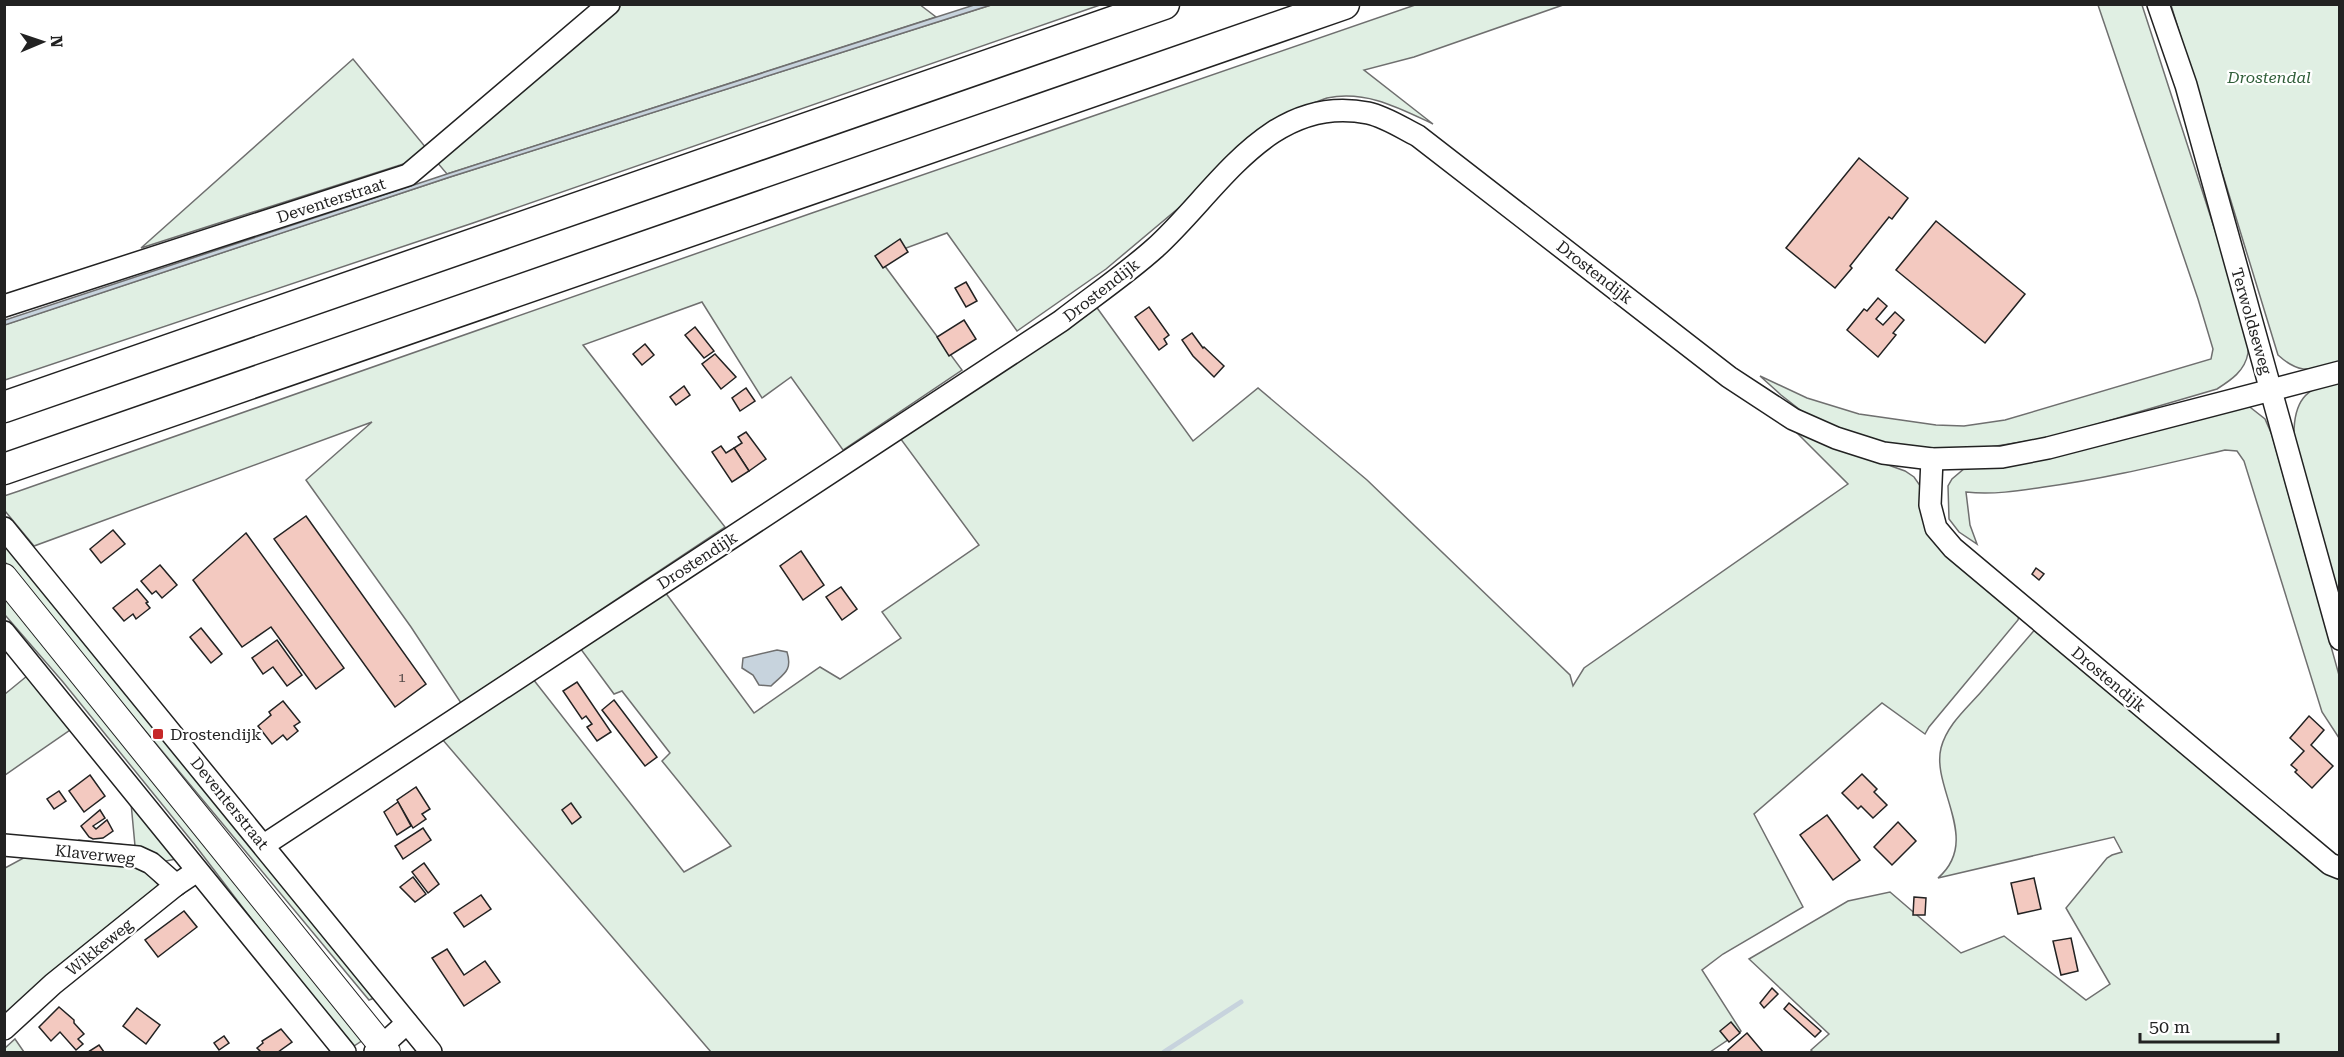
<svg xmlns="http://www.w3.org/2000/svg" width="2344" height="1057" font-family="'Roboto Serif',serif">
	<rect width="100%" height="100%" fill="#fff"/>
	<g fill="#e0efe3" stroke="#6f6f6f" stroke-width="1.5">
		<path d="M919,4L936,17L447,174L431,155L141,248L353,59L431,154L594,5Z"/>
		<path d="M991,5H1100L473,223L5,380L4,325L450,177Z"/>
		<path d="M1415,5H1563L1414,57L1364,70L1433,124C1399,108 1366,90 1327,98C1316,101 1304,108 1293,112L1106,269L1017,331L947,233L879,258L962,370L843,450L791,377L762,398L702,302L583,345L725,527L461,703L411,627L306,480L372,422L34,546L5,511L4,496L19,491L812,213Z"/>
		<path d="M2098,5H2142C2169,87 2195,169 2222,252C2229,274 2250,332 2248,353C2245,371 2231,380 2217,389L2053,437L1965,451L1889,448L1808,416L1781,395L1760,376L1807,398L1859,414L1936,425L1964,426L2005,420L2211,359L2213,349L2198,299Z"/>
		<path d="M2171,5H2339V363C2312,369 2301,376 2278,355Z"/>
		<path d="M1095,305L1193,441L1258,388L1367,480L1570,675L1573,686L1584,668L1848,484L1796,432L1905,471L1914,477L1921,487L1922,513L2020,612L2018,620L1929,727L1925,734L1882,703L1754,814L1803,907L1723,954L1702,970L1741,1031L1710,1052H711L442,739L533,679L684,872L731,846L662,761L670,753L622,691L614,694L580,648L665,592L754,713L820,667L840,679L901,638L882,612L979,545L900,438Z"/>
		<path d="M2339,379V606L2294,438C2293,401 2305,388 2339,379Z"/>
		<path d="M2246,404L2265,419L2272,435L2339,675V738L2322,712L2244,461L2237,451L2225,450C2165,464 2105,479 2044,487C2018,491 1992,495 1966,492L1970,525L1977,544L1959,532L1949,519L1948,486L1952,479L1965,468Z"/>
		<path d="M4,536L377,997L369,1000L5,562Z"/>
		<path d="M4,594L363,1040L354,1046L282,959L195,845L63,682L5,615Z"/>
		<path d="M2038,626L2339,877V1052H1813L1811,1050L1829,1034L1749,959L1848,901L1890,892L1961,953L2004,936L2086,1000L2110,984L2066,908L2107,858L2112,855L2122,852L2114,837L1938,878C1982,840 1931,788 1941,748C1947,725 1966,709 1981,692C2000,670 2019,648 2038,626Z"/>
		<path d="M27,676L70,730L5,775V694Z"/>
		<path d="M131,803L176,859L166,861L79,844V840L135,846Z"/>
		<path d="M29,855L133,863L144,869L161,888L5,1021V868Z"/>
		<path d="M15,1039L24,1052H5V1048Z"/>
	</g>
	<g fill="#c7d3dd" stroke="#6f6f6f" stroke-width="1.5">
		<path d="M974,5H991L450,177L5,325V320L447,174Z"/>
		<path d="M777,650L787,652C793,671 783,674 771,686L759,685L753,675L742,668L743,658Z"/>
	</g>
	<g fill="none" stroke-linecap="round" stroke-linejoin="round">
		<path stroke="#c7d3dd" stroke-width="5" d="M1164,1052L1241,1002"/>
	</g>
	<g fill="#f3c9c0" stroke="#222" stroke-width="1.5">
		<path d="M1859,158L1908,198L1892,219L1889,217L1850,266L1852,268L1835,288L1786,248Z"/>
		<path d="M1936,221L2025,294L1985,343L1896,270Z"/>
		<path d="M900,239L908,252L883,268L875,256Z"/>
		<path d="M966,282L977,301L966,307L955,288Z"/>
		<path d="M1878,298L1887,306L1876,319L1883,325L1895,312L1904,320L1893,333L1896,335L1878,357L1847,330L1864,309L1867,311Z"/>
		<path d="M1149,307L1169,335L1164,339L1167,344L1159,350L1135,317Z"/>
		<path d="M964,320L976,339L949,356L937,337Z"/>
		<path d="M695,327L714,351L704,358L685,335Z"/>
		<path d="M1192,333L1203,348L1204,347L1224,366L1214,377L1193,356L1182,340Z"/>
		<path d="M645,344L654,355L642,365L633,354Z"/>
		<path d="M715,354L736,377L721,389L702,364Z"/>
		<path d="M684,386L690,395L676,405L670,397Z"/>
		<path d="M746,388L755,401L740,411L732,398Z"/>
		<path d="M746,432L766,459L749,471L734,448L742,443L738,437Z"/>
		<path d="M721,446L726,453L734,448L749,471L732,482L712,452Z"/>
		<path d="M306,516L426,684L395,707L274,539Z"/>
		<path d="M113,530L125,544L101,563L90,549Z"/>
		<path d="M246,533L344,668L316,689L271,627L242,647L193,580Z"/>
		<path d="M801,551L824,585L803,600L780,566Z"/>
		<path d="M160,565L177,585L162,598L156,591L152,594L141,581Z"/>
		<path d="M2036,568L2044,574L2039,580L2032,574Z"/>
		<path d="M841,587L857,609L842,620L826,597Z"/>
		<path d="M137,589L148,602L146,603L150,608L136,619L133,614L124,621L113,608Z"/>
		<path d="M201,628L222,654L211,663L190,637Z"/>
		<path d="M277,640L302,675L287,686L273,667L263,674L252,658Z"/>
		<path d="M577,682L611,732L597,741L587,727L592,724L586,716L582,719L563,691Z"/>
		<path d="M614,700L657,757L645,766L602,710Z"/>
		<path d="M283,701L300,722L294,726L298,731L287,740L283,735L272,744L258,726L271,715L269,712Z"/>
		<path d="M2309,716L2324,730L2311,745L2333,766L2312,788L2295,772L2297,770L2291,765L2304,751L2290,738Z"/>
		<path d="M1862,774L1877,789L1874,792L1887,805L1873,818L1861,806L1858,809L1842,793Z"/>
		<path d="M90,775L105,796L84,812L69,791Z"/>
		<path d="M416,787L430,809L422,814L426,819L413,828L397,800Z"/>
		<path d="M59,791L66,801L54,809L47,799Z"/>
		<path d="M398,802L411,826L397,835L384,812Z"/>
		<path d="M571,803L581,817L572,824L562,810Z"/>
		<path d="M100,810L105,818L93,826L96,829L107,820L113,831L103,838L93,839L89,837L81,826Z"/>
		<path d="M1827,815L1860,860L1833,880L1800,835Z"/>
		<path d="M1898,822L1916,841L1892,865L1874,847Z"/>
		<path d="M423,828L431,840L403,859L395,846Z"/>
		<path d="M424,863L439,884L428,893L412,872Z"/>
		<path d="M413,877L426,894L415,902L400,887Z"/>
		<path d="M2034,878L2041,909L2018,914L2011,883Z"/>
		<path d="M481,895L491,909L464,927L454,913Z"/>
		<path d="M1914,897L1926,898L1925,915H1913Z"/>
		<path d="M184,911L197,927L158,957L145,940Z"/>
		<path d="M2071,938L2078,971L2061,975L2053,941Z"/>
		<path d="M447,949L464,975L485,961L500,982L464,1006L432,958Z"/>
		<path d="M1772,988L1778,994L1764,1008L1760,1003Z"/>
		<path d="M1789,1003L1821,1031L1815,1037L1784,1009Z"/>
		<path d="M59,1007L74,1020V1023L84,1034L78,1039L83,1044L76,1050L60,1032L51,1041L39,1027Z"/>
		<path d="M137,1008L160,1025L146,1044L123,1026Z"/>
		<path d="M1731,1022L1740,1033L1729,1042L1720,1031Z"/>
		<path d="M281,1029L292,1042L278,1052H261L257,1048L263,1043L262,1041Z"/>
		<path d="M1747,1033L1763,1052H1729L1728,1050Z"/>
		<path d="M224,1036L229,1043L219,1050L214,1043Z"/>
		<path d="M99,1045L104,1052H88Z"/>
	</g>
	<g fill="none" stroke-linecap="round" stroke-linejoin="round">
		<defs>
			<g id="minor">
				<path d="M2158,4L2186,85L2340,639"/>
				<path d="M4,306L408,175L609,4"/>
				<path d="M1932,459L1930,505L1936,528L1953,548L2330,864L2340,868"/>
				<path d="M4,528L431,1052"/>
				<path d="M4,632L345,1052"/>
				<path d="M4,845L138,857L151,863L176,885"/>
				<path d="M264,845L1061,321C1092,297 1126,274 1155,248C1218,191 1269,93 1368,113C1386,117 1402,128 1418,136L1729,377L1793,419L1836,438L1883,453L1932,459L2002,457L2048,448L2340,372"/>
				<path d="M4,1029L53,984L176,885L197,871"/>
				<path d="M375,1052L407,1023"/>
			</g>
			<path id="major" d="M4,577L387,1052"/>
			<g id="highway">
				<path d="M4,407L1164,4"/>
				<path d="M4,469L1344,4"/>
			</g>
		</defs>
		<use href="#minor" stroke="#222" stroke-width="24"/>
		<use href="#major" stroke="#222" stroke-width="28"/>
		<use href="#highway" stroke="#222" stroke-width="33"/>
		<path stroke="#646464" stroke-width="3" stroke-dasharray="4.5 3" stroke-linecap="butt" d="M4,5L5,4"/>
		<use href="#minor" stroke="#fff" stroke-width="21"/>
		<use href="#major" stroke="#fff" stroke-width="26"/>
		<use href="#highway" stroke="#fff" stroke-width="30"/>
	</g>
	<rect fill="#c62828" stroke="#fff" stroke-width="2" x="152" y="728" width="12" height="12" rx="3"/>
	<g text-anchor="middle" stroke-width="4.5" stroke-linejoin="round" paint-order="stroke">
		<g font-size="14" fill="#564c4a">
			<text x="402" y="682">1</text>
		</g>
		<g font-size="16" font-style="italic" fill="#2f5e38" stroke="#fff">
			<text x="2269" y="83">Drostendal</text>
		</g>
		<g font-size="16" fill="#222" stroke="#fff">
			<text transform="translate(331 200) rotate(-18)" y="6">Deventerstraat</text>
			<text transform="translate(1595 272) rotate(38)" y="6">Drostendijk</text>
			<text transform="translate(1101 290) rotate(-38)" y="6">Drostendijk</text>
			<text transform="translate(2252 321) rotate(74)" y="6">Terwoldseweg</text>
			<text transform="translate(697 560) rotate(-33)" y="6">Drostendijk</text>
			<text transform="translate(2109 679) rotate(40)" y="6">Drostendijk</text>
			<text transform="translate(230 803) rotate(51)" y="6">Deventerstraat</text>
			<text transform="translate(95 854) rotate(6)" y="6">Klaverweg</text>
			<text transform="translate(99 947) rotate(-39)" y="6">Wikkeweg</text>
		</g>
		<g font-size="16" fill="#222" stroke="#fff" text-anchor="start">
			<text x="170" y="740">Drostendijk</text>
		</g>
	</g>
	<rect width="2344" height="1057" fill="none" stroke="#222222" stroke-width="12"/>
	<g transform="translate(42 42) rotate(88)" stroke="#ffffff" stroke-width="4.5" paint-order="stroke">
	<path d="M0-4.5L10 22L0 15L-10 22Z" fill="#222222"/>
	<text y="-9" font-size="16" font-weight="bold" text-anchor="middle" fill="#222222">N</text>
	</g>
	<path d="M2140 1033v9h138v-9" fill="none" stroke="#222222" stroke-width="3"/>
	<text x="2149" y="1033" font-size="18" fill="#222222" stroke="#ffffff" stroke-width="4.5" paint-order="stroke">50 m</text>
</svg>
